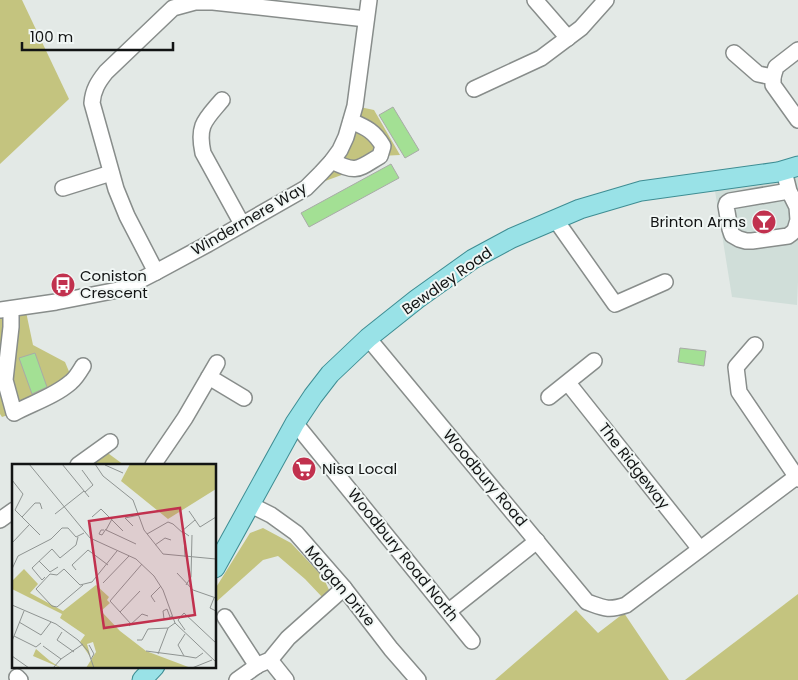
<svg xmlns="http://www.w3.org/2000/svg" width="798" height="680" font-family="Poppins,sans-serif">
	<rect width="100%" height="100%" fill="#e3e9e6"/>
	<path fill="#d0ded9" d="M798,172V282L797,305L732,297L715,191L782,178Z"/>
	<g fill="#c4c47f">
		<path d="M0,0H22L69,99L0,164Z"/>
		<path d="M355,106L374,110L400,155L380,156L358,169L306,188L321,173Z"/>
		<path d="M25,307L33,345L65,362L73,381L14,413L2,417L0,414V310Z"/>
		<path d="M105,451L124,465H85Z"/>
		<path d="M263,528L291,543L323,577L330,592L323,598L305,579L278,556L263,560L215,603V589L250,533Z"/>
		<path d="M798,594V680H685Z"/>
		<path d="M576,610L598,633L624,613L669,680H495Z"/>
	</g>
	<g fill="#a3e094" stroke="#a8aba7">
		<path d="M393,107L419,150L405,158L379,115Z"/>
		<path d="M391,164L399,178L309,227L301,213Z"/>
		<path d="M680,348L706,351L704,366L678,362Z"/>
		<path d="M35,353L47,387L32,394L19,358Z"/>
	</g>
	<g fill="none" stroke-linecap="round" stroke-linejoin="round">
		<defs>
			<g id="minor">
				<path d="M535,0L568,38"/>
				<path d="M798,50L776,67L773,77V85L798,120"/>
				<path d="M734,53L758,74L773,77"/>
				<path d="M474,89L541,58L581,28L606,0"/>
				<path d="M222,100C205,120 197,125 203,153L242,224"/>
				<path d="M332,161C357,174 358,169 380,156L383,146C374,131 367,128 351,121"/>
				<path d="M784,171L789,191L797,207L798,220L795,230L792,233L788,236L752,241H746L739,239L732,235L730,229L726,206L727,203L730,201L789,191"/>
				<path d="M63,188L111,173"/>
				<path d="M555,219L615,304L665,282"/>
				<path d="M156,272L127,216L116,189L92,103C93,90 98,82 106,72L173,8L195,2H213L366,19"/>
				<path d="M11,309V327L5,380L14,413C33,403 55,396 71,382C76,378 80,371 83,366"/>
				<path d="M0,310L56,302L123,289L156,272L208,244L306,188L321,173L332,161L340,150L346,137L355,106L369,0"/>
				<path d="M368,338L587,602C604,608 608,611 626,605L796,477"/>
				<path d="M755,345L736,367L739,392L798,479"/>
				<path d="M209,377L244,398"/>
				<path d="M568,383L700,549"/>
				<path d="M549,397L594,361"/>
				<path d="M295,423L472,641"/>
				<path d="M78,465L110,442"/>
				<path d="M153,465L185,418L217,363"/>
				<path d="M251,505L271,515L296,533L344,588L391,649L418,680"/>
				<path d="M0,520L14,510"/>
				<path d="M449,611L537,541"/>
				<path d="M225,617L257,666"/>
				<path d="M270,660L286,680"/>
				<path d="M17,677L20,680"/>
				<path d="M237,680L258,665L270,660L288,638L344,588"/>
			</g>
			<g id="major">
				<path d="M215,568L295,423L313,396L330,374L368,338L417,299L473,259L512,238L580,209L641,191L778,172L798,166"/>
				<path d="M142,680L155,666"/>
			</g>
		</defs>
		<use href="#minor" stroke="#888d8b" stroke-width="18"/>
		<use href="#major" stroke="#3e8d93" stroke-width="21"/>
		<use href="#minor" stroke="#fff" stroke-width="15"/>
		<use href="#major" stroke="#99e2e7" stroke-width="19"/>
	</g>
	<defs>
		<symbol id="bar-disc" viewBox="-11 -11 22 22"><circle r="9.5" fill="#c1314e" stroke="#f0f6f4"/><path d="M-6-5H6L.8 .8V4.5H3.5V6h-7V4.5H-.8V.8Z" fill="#fff"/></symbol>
		<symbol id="bus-disc" viewBox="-11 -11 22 22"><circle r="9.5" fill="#c1314e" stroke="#f0f6f4"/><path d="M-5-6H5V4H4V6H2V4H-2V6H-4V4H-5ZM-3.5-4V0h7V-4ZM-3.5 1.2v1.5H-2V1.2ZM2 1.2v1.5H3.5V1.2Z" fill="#fff"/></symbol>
		<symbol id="supermarket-disc" viewBox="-11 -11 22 22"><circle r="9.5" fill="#c1314e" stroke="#f0f6f4"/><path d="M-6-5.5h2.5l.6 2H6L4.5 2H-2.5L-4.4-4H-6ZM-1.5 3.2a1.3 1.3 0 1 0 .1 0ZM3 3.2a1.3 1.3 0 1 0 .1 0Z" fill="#fff"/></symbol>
	</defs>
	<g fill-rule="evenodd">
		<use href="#bar-disc" x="750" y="208" width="28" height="28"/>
		<use href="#bus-disc" x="49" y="271" width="28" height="28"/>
		<use href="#supermarket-disc" x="290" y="455" width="28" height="28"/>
	</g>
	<g text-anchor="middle" stroke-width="4" stroke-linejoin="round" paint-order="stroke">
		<g font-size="15" fill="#121414" stroke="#f0f6f4">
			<text transform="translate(249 219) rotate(-30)" y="5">Windermere Way</text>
			<text transform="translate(447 281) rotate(-35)" y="5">Bewdley Road</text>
			<text transform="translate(634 466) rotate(52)" y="5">The Ridgeway</text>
			<text transform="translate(485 478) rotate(50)" y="5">Woodbury Road</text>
			<text transform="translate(403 555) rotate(51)" y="5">Woodbury Road North</text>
			<text transform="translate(340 586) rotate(50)" y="5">Morgan Drive</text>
		</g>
		<g font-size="15" fill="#121414" stroke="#f0f6f4" text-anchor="start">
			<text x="746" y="227" text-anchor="end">Brinton Arms</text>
			<text x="80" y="281">Coniston<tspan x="80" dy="17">Crescent</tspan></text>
			<text x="322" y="474">Nisa Local</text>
		</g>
	</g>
	<g transform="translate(12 464)">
		<rect width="204" height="204" fill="#e3e9e6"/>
		<path d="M118,0H204V25L156,55L109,17ZM12,105L26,120L18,129L51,147L84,121L97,133L95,136L98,139L89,147L108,167L134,187L179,204H74L84,188L81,178L75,180L79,194L68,178L73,171L48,154L50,150L0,125V117ZM24,185L38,197L49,204L21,192Z" fill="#c4c47f"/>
		<path fill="none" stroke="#8f9492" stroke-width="1" d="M17,0L78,74L124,95L142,112L151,126L163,159L204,198M50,0L77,33M83,0L91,12L121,36L132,66L151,90L204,95M93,1L111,9M70,6L81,21L73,28M0,16L11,30L3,46L28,71M177,47L188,63L204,53M43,50L72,27M10,53L23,39H28L30,45M80,53L89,45L111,67M100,55L94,66L124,80M121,62L113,54L127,51M92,66H89L87,70L90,71L94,65M135,70L156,58L161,60L172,70L173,93M177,72L170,67L183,56M0,79L17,61M143,81L153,74L159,76M27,97L38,108L46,103M0,105L6,92L39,75L50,64H56L64,73L72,69M64,106L60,101L76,86L96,101M165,109L181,126L204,134M33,113L30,116L20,104L40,85L48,94L64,81L66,73M91,119L117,92M71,121L45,143L40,142L24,125L38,110L45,111L52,105L68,121L80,118L105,87M174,121L179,113L180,71M202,134L198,144L204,147M143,138L139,132L149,122M0,141L44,160L66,176L76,187L82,204M108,148L128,127M158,153L155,145L151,147L152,155H156L160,152M7,158L29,171L39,158M119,160L98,137L130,100M117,162L130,150L136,152M173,166L166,156L172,149L204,179M50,168L45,176L62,188M173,170L166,181L172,192L184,194L191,189M2,172L24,183L29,179M125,176H130L136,165L156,164M0,177L12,147M77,181L82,190L79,195M31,182L49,195M134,187L172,192M146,190L156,164L163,159M0,192L17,204M41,204L49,195L71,180M180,204L200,196"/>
		<path fill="#c1314e" fill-opacity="0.15" stroke="#c1314e" stroke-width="2.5" d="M168,44L183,151L92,164L77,57Z"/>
		<rect width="204" height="204" fill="none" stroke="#121414" stroke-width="2.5"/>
	</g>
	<path d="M22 42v8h151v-8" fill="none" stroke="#121414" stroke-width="2.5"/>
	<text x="30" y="42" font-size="15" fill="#121414" stroke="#f0f6f4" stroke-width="4" paint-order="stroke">100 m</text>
</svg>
